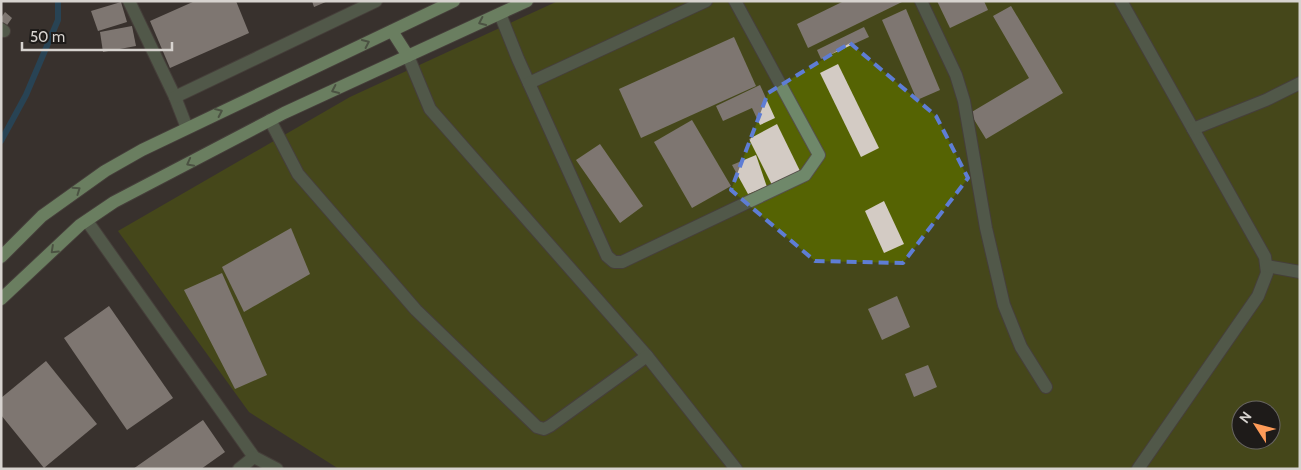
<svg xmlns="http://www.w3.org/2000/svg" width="1301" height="470" font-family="Cabin,sans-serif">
	<rect width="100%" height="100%" fill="#39322d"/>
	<path fill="#556303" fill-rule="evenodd" d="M558,1H1300V469H339L249,412L118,231L350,97ZM1241,410H1271V440H1241Z"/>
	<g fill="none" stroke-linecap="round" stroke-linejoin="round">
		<path stroke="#165983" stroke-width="6" d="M1,141L26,95L58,20V1"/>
	</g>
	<g fill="#d3cbc4">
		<path d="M195,1H236L249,33L170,68L150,21Z"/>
		<path d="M312,1H328L314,7Z"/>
		<path d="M844,1H904L808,48L797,24Z"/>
		<path d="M937,1H984L988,10L950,28Z"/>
		<path d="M121,2L127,22L98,31L91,11Z"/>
		<path d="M1011,6L1063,93L986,139L970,113L1029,78L993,16Z"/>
		<path d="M906,9L940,90L917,100L882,20Z"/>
		<path d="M5,12L12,18L5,28L1,26V18Z"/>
		<path d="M132,26L136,46L103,52L100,32Z"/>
		<path d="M864,27L869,37L821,59L817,50Z"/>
		<path d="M734,37L756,86L641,138L619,89Z"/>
		<path d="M838,64L879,148L861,157L820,73Z"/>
		<path d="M760,85L775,118L760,125L752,108L723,121L716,106Z"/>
		<path d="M692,120L731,186L692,208L654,142Z"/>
		<path d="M777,124L801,173L773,187L749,139Z"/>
		<path d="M600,144L643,206L620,223L576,160Z"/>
		<path d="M756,155L767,187L748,194L732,165Z"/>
		<path d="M884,201L904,244L884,253L865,211Z"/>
		<path d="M291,228L310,274L244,312L222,267Z"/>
		<path d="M222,273L267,375L235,389L184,290Z"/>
		<path d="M897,296L910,327L882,340L868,309Z"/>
		<path d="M109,306L173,398L127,430L64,338Z"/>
		<path d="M46,361L97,424L44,468L1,415V398Z"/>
		<path d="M928,365L937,387L914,397L905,374Z"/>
		<path d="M203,420L225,452L201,469H133Z"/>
	</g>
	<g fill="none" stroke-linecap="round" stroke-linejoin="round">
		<defs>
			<g id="minor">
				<path d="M129,1L175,97L187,128"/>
				<path d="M921,1L956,75L964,101L986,228L1004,305L1021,347L1046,387"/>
				<path d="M1121,1L1265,257L1267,273L1258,296L1138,469"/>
				<path d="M500,14L518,59L607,256L614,262H622L805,175L819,155L735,1"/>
				<path d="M1,29L4,31"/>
				<path d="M408,56L430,109L647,356L736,469"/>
				<path d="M529,83L706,1"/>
				<path d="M175,97L376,1"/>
				<path d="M270,120L298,174L416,310L537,427L544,429L550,426L647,356"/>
				<path d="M1193,129L1266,100L1300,83"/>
				<path d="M87,221L254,457L277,469"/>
				<path d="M1267,266L1300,272"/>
				<path d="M239,469L254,457"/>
			</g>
			<g id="major">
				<path d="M392,31L408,56"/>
				<path d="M1,257L42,216L105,171L142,150L454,1"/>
				<path d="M1,299L80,225L114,202L284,113L527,1"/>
			</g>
		</defs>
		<use href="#minor" stroke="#554f4a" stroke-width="14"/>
		<use href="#major" stroke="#554f4a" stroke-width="14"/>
		<use href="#minor" stroke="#6f886a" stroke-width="12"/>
		<use href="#major" stroke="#a7db9e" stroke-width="12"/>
	</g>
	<defs><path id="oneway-chevron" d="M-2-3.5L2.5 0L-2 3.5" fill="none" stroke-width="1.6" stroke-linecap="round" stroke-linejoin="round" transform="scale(1.25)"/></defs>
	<g stroke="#627b5c">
		<use href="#oneway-chevron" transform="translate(482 22) rotate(155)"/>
		<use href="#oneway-chevron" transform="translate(366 43) rotate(-25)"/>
		<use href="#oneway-chevron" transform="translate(335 90) rotate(155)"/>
		<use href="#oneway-chevron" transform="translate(219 112) rotate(-25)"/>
		<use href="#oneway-chevron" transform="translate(190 163) rotate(152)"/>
		<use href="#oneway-chevron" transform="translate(77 190) rotate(-35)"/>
		<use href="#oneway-chevron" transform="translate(54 250) rotate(137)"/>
	</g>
	<path d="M0 0H1301V470H0ZM850,43L936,116L968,178L903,263L815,261L731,190L768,93Z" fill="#39322d" fill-opacity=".55" fill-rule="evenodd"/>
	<path fill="none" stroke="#5e7dd5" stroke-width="4" stroke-dasharray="10 6" stroke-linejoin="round" d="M850,43L936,116L968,178L903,263L815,261L731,190L768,93Z"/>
	<rect width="1301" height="470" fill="none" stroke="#d7d3cf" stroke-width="5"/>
	<g transform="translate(1256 425) rotate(306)"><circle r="24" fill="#1e1b19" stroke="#686562"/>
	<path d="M0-4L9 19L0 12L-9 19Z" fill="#fe9b58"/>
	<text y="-8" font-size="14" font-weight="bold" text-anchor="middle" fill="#d7d3cf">N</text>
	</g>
	<path d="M22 42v8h150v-8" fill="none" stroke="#d7d3cf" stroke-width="2.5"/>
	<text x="30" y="42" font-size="15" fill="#d7d3cf" stroke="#1e1b19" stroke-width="4" paint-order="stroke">50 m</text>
</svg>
